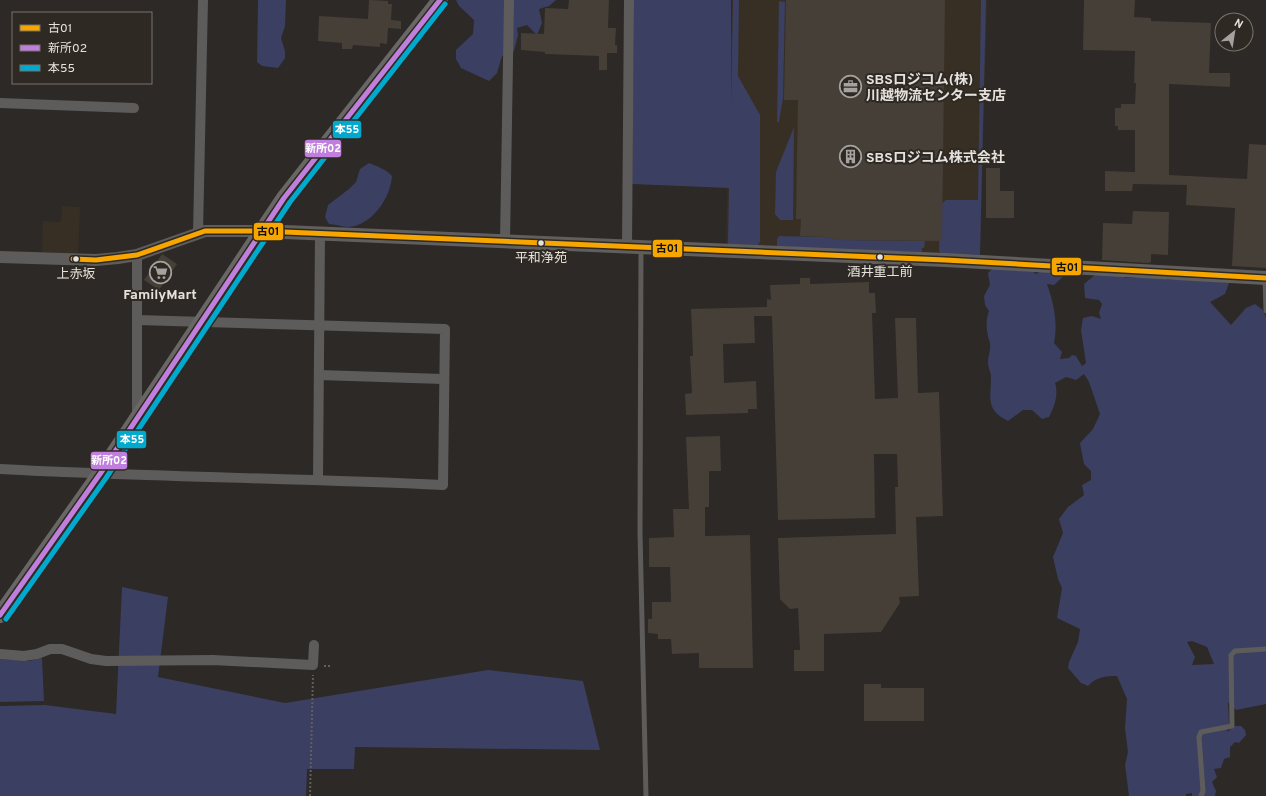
<svg xmlns="http://www.w3.org/2000/svg" width="1266" height="796" font-family="Overpass,'Noto Sans JP',sans-serif">
	<rect width="100%" height="100%" fill="#2c2926"/>
	<g fill="#372f24">
		<path d="M732,0H987L980,254L726,247Z"/>
		<path d="M62,206L80,207L78,254L42,252L43,221L61,222Z"/>
	</g>
	<g fill="#3b3f62" fill-rule="evenodd">
		<path d="M258,0H286L285,26L281,38L285,51V58L278,68L262,66L257,62Z"/>
		<path d="M456,0H556L549,6L539,9L542,23L537,35L527,25L517,28L518,35L514,51L502,56L497,73L489,81L461,68L456,59V50L473,34L474,20L459,6Z"/>
		<path d="M634,0H731V103L733,0H739L738,76L760,115V242L758,245L728,244L729,188L632,184Z"/>
		<path d="M981,0H986L980,255L942,254L939,251L940,205L946,200H978Z"/>
		<path d="M779,1L785,2L783,98L779,122H777Z"/>
		<path d="M794,127L793,220H780L775,214L776,172Z"/>
		<path d="M369,163C377,166 387,170 392,176C391,197 372,226 348,227C342,227 335,224 329,224L325,217L328,205L349,189L356,182L360,169Z"/>
		<path d="M779,236L824,237L840,240L925,241L924,248H922V252L777,248V239Z"/>
		<path d="M1027,267L1036,274L1045,269L1069,271L1054,285L1047,284C1054,304 1058,323 1054,343L1062,352L1060,359L1069,358L1072,355L1076,356L1082,366L1086,363L1081,330L1083,318L1092,316L1101,319L1099,313L1102,304L1099,300L1085,298L1084,284L1096,274L1114,273L1126,278H1139L1149,275L1161,277L1168,280H1207L1229,283L1225,294L1210,302L1231,325L1246,308L1255,304L1263,310L1266,317V704L1236,710L1228,702L1229,723L1227,732L1234,726H1241L1245,730L1246,735L1239,743L1235,742L1230,747V757L1224,759L1221,768L1214,769L1217,777L1212,782L1216,791L1215,796H1192V793L1186,794V796H1129L1125,765L1128,752L1125,728L1127,699L1117,676C1105,676 1096,677 1088,686L1081,683L1068,668L1069,662L1078,642L1080,629L1057,618L1062,588L1058,579L1053,557L1063,533L1059,519L1068,507L1084,495L1082,485L1091,480V471L1084,464L1080,443L1093,429L1100,414L1089,382L1084,374L1076,380L1066,377L1055,383C1059,395 1054,407 1049,417L1042,419L1032,410H1023L1008,421C985,409 991,399 991,377C991,372 988,368 988,362C988,356 991,350 990,344C990,341 988,338 988,336C986,327 986,319 989,311L985,305L984,296L990,285L988,273L993,268ZM1192,641L1207,647L1214,664L1192,665L1195,657L1187,642Z"/>
		<path d="M122,587L168,597L158,677L285,703L488,670L583,681L600,750L355,747L354,769H307L306,796H0V706L45,705L116,714Z"/>
		<path d="M42,658L44,701L0,702V659L29,661Z"/>
	</g>
	<g fill="#453f37">
		<path d="M369,0L388,1V4H392L391,20L401,21V29L388,28L387,44L380,43V47L353,45L352,49H342V43L318,41L319,16L368,19Z"/>
		<path d="M569,0H609L608,28H616L615,45H617V53H607V70H599V56L545,54V52L521,50V33L544,34L545,8L568,9Z"/>
		<path d="M786,0H945L942,241L839,240L824,237L800,236L801,219H796L798,100H784Z"/>
		<path d="M1084,0H1135L1134,17L1151,18V21L1211,23L1209,73H1230V87L1169,84V175L1247,179L1249,144L1266,145V268L1232,266L1235,208L1186,205L1187,185L1133,184L1132,191H1105V171L1135,172V130H1118V126H1115V108H1121V104H1135L1136,83H1134L1135,51L1083,50Z"/>
		<path d="M986,168H1000V191H1014V218H986Z"/>
		<path d="M1133,211L1169,212L1168,255L1151,254V262L1148,263L1102,260L1103,223L1132,224Z"/>
		<path d="M162,254L177,264L159,290L144,280Z"/>
		<path d="M800,278H810V284L869,282V293H875L876,313H872L875,399L898,398L895,318H916L918,393L939,392L943,516L916,517L919,596L899,597L900,603L881,632L824,634V671H794V650H800L798,608L790,609L780,599L778,538L896,534L895,487H898L897,454H874L875,518L778,520L772,316H754L755,343L723,344L724,383L756,381L757,409H748V413L686,415L685,394L692,393L690,356H693L691,309L767,307V299L771,300L770,285L800,284Z"/>
		<path d="M720,436L721,471H709V507H705V536L750,535L753,668H699V653L672,654L671,639H658V634L648,633V619H652V602H671L670,567H649V538L674,537L673,509H689L686,437Z"/>
		<path d="M864,684H881V688H924V721H864Z"/>
	</g>
	<g fill="none" stroke-linecap="round" stroke-linejoin="round">
		<g stroke="#605f5d" stroke-width="2" stroke-dasharray="2 2" stroke-linecap="butt">
			<path d="M324,666H332"/>
			<path d="M310,796L313,675"/>
		</g>
		<g stroke="#5d5c5b" stroke-width="5">
			<path d="M641,249L640,532L646,796"/>
			<path d="M1265,279L1266,311"/>
			<path d="M1201,796L1203,791L1199,737L1201,732L1232,726L1231,655L1235,651L1266,649"/>
		</g>
		<g stroke="#5d5c5b" stroke-width="10">
			<path d="M0,103L134,108"/>
			<path d="M198,233L203,0"/>
			<path d="M505,242L509,0"/>
			<path d="M627,246L629,0"/>
			<path d="M137,255V419"/>
			<path d="M319,375L443,379"/>
			<path d="M0,469C147,477 295,478 443,485L445,329L137,320"/>
			<path d="M318,479L320,234"/>
			<path d="M0,654L24,656L37,654L50,649H62L91,659L106,661L213,660L313,665L314,645"/>
		</g>
		<path stroke="#5d5c5b" stroke-width="12" d="M0,257L96,260L118,258L137,255L205,231H261"/>
		<path stroke="#615f5d" stroke-width="14" d="M261,231L945,260L1266,278"/>
		<path stroke="#686765" stroke-width="16" d="M0,615L100,474L284,198L440,0"/>
		<defs>
			<path id="bus-1" d="M73,259L96,260L137,255L205,231H261L945,260L1266,278"/>
			<path id="bus-2" d="M0,615L100,474L284,198L440,0"/>
			<path id="bus-3" d="M6,619L106,478L290,202L445,4"/>
		</defs>
		<use href="#bus-1" stroke="#2f2923" stroke-width="8"/>
		<use href="#bus-2" stroke="#2f2923" stroke-width="8"/>
		<use href="#bus-3" stroke="#2f2923" stroke-width="8"/>
		<use href="#bus-1" stroke="#f7a600" stroke-width="5"/>
		<use href="#bus-2" stroke="#c07fdc" stroke-width="5"/>
		<use href="#bus-3" stroke="#00a9ce" stroke-width="5"/>
	</g>
	<defs>
		<symbol id="office-ring" viewBox="-11 -11 22 22"><circle r="9.5" fill="#2f2923" stroke="#a4a19e" stroke-width="1.5"/><path d="M-6-3h4V-5.5h4V-3h4V5H-6ZM-1-4.5V-3h2v-1.5ZM-6 0V1H6V0Z" fill="#a4a19e"/></symbol>
		<symbol id="building-ring" viewBox="-11 -11 22 22"><circle r="9.5" fill="#2f2923" stroke="#a4a19e" stroke-width="1.5"/><path d="M-4-6H4V6H1V3H-1V6H-4ZM-2.5-4.3h1.7v1.8h-1.7ZM.8-4.3h1.7v1.8H.8ZM-2.5-1h1.7V.8h-1.7ZM.8-1h1.7V.8H.8Z" fill="#a4a19e"/></symbol>
		<symbol id="supermarket-ring" viewBox="-11 -11 22 22"><circle r="9.5" fill="#2f2923" stroke="#a4a19e" stroke-width="1.5"/><path d="M-6-5.5h2.5l.6 2H6L4.5 2H-2.5L-4.4-4H-6ZM-1.5 3.2a1.3 1.3 0 1 0 .1 0ZM3 3.2a1.3 1.3 0 1 0 .1 0Z" fill="#a4a19e"/></symbol>
	</defs>
	<g fill-rule="evenodd">
		<use href="#office-ring" x="838" y="74" width="25" height="25"/>
		<use href="#building-ring" x="838" y="144" width="25" height="25"/>
		<use href="#supermarket-ring" x="148" y="260" width="25" height="25"/>
	</g>
	<g fill="#e5e2de" stroke="#2f2923" stroke-width="1.5">
		<circle cx="541" cy="243" r="3.5"/>
		<circle cx="880" cy="257" r="3.5"/>
		<circle cx="76" cy="259" r="3.5"/>
	</g>
	<g text-anchor="middle" stroke-width="4" stroke-linejoin="round" paint-order="stroke">
		<g font-size="13" fill="#e5e2de" stroke="#2f2923">
			<text x="541" y="262">平和浄苑</text>
			<text x="880" y="276">酒井重工前</text>
			<text x="76" y="278">上赤坂</text>
		</g>
		<g font-size="14" font-weight="bold" fill="#e5e2de" stroke="#2f2923" text-anchor="start">
			<text x="866" y="84">SBSロジコム(株)<tspan x="866" dy="16">川越物流センター支店</tspan></text>
			<text x="866" y="162">SBSロジコム株式会社</text>
			<text x="160" y="299" text-anchor="middle">FamilyMart</text>
		</g>
	</g>
	<g stroke="#2f2923" stroke-width="1.5">
		<rect x="332" y="120" width="30" height="19" rx="4" fill="#00a9ce"/>
		<rect x="304" y="139" width="38" height="19" rx="4" fill="#c07fdc"/>
		<rect x="253" y="222" width="31" height="19" rx="4" fill="#f7a600"/>
		<rect x="652" y="239" width="31" height="19" rx="4" fill="#f7a600"/>
		<rect x="1051" y="257" width="31" height="19" rx="4" fill="#f7a600"/>
		<rect x="116" y="430" width="31" height="19" rx="4" fill="#00a9ce"/>
		<rect x="90" y="451" width="38" height="19" rx="4" fill="#c07fdc"/>
	</g>
	<g font-size="11" text-anchor="middle" font-weight="bold" fill="#fff">
		<text x="347" y="133">本55</text>
		<text x="323" y="152">新所02</text>
		<text x="132" y="443">本55</text>
		<text x="109" y="464">新所02</text>
	</g>
	<g font-size="11" text-anchor="middle" font-weight="bold" fill="#111">
		<text x="268" y="235">古01</text>
		<text x="667" y="252">古01</text>
		<text x="1067" y="271">古01</text>
	</g>
	<rect x="12" y="12" width="140" height="72" fill="#2f2923" stroke="#78736e"/>
	<rect x="20" y="25" width="20" height="6" fill="#f7a600" stroke="#78736e"/>
	<text x="48" y="32" font-size="12" fill="#e5e2de">古01</text>
	<rect x="20" y="45" width="20" height="6" fill="#c07fdc" stroke="#78736e"/>
	<text x="48" y="52" font-size="12" fill="#e5e2de">新所02</text>
	<rect x="20" y="65" width="20" height="6" fill="#00a9ce" stroke="#78736e"/>
	<text x="48" y="72" font-size="12" fill="#e5e2de">本55</text>
	<g transform="translate(1234 32) rotate(30)"><circle r="19" fill="#2f2923" stroke="#78736e"/>
	<path d="M0-3L7 15L0 10L-7 15Z" fill="#a4a19e"/>
	<text y="-6" font-size="11" font-weight="bold" text-anchor="middle" fill="#e5e2de">N</text>
	</g>
</svg>
